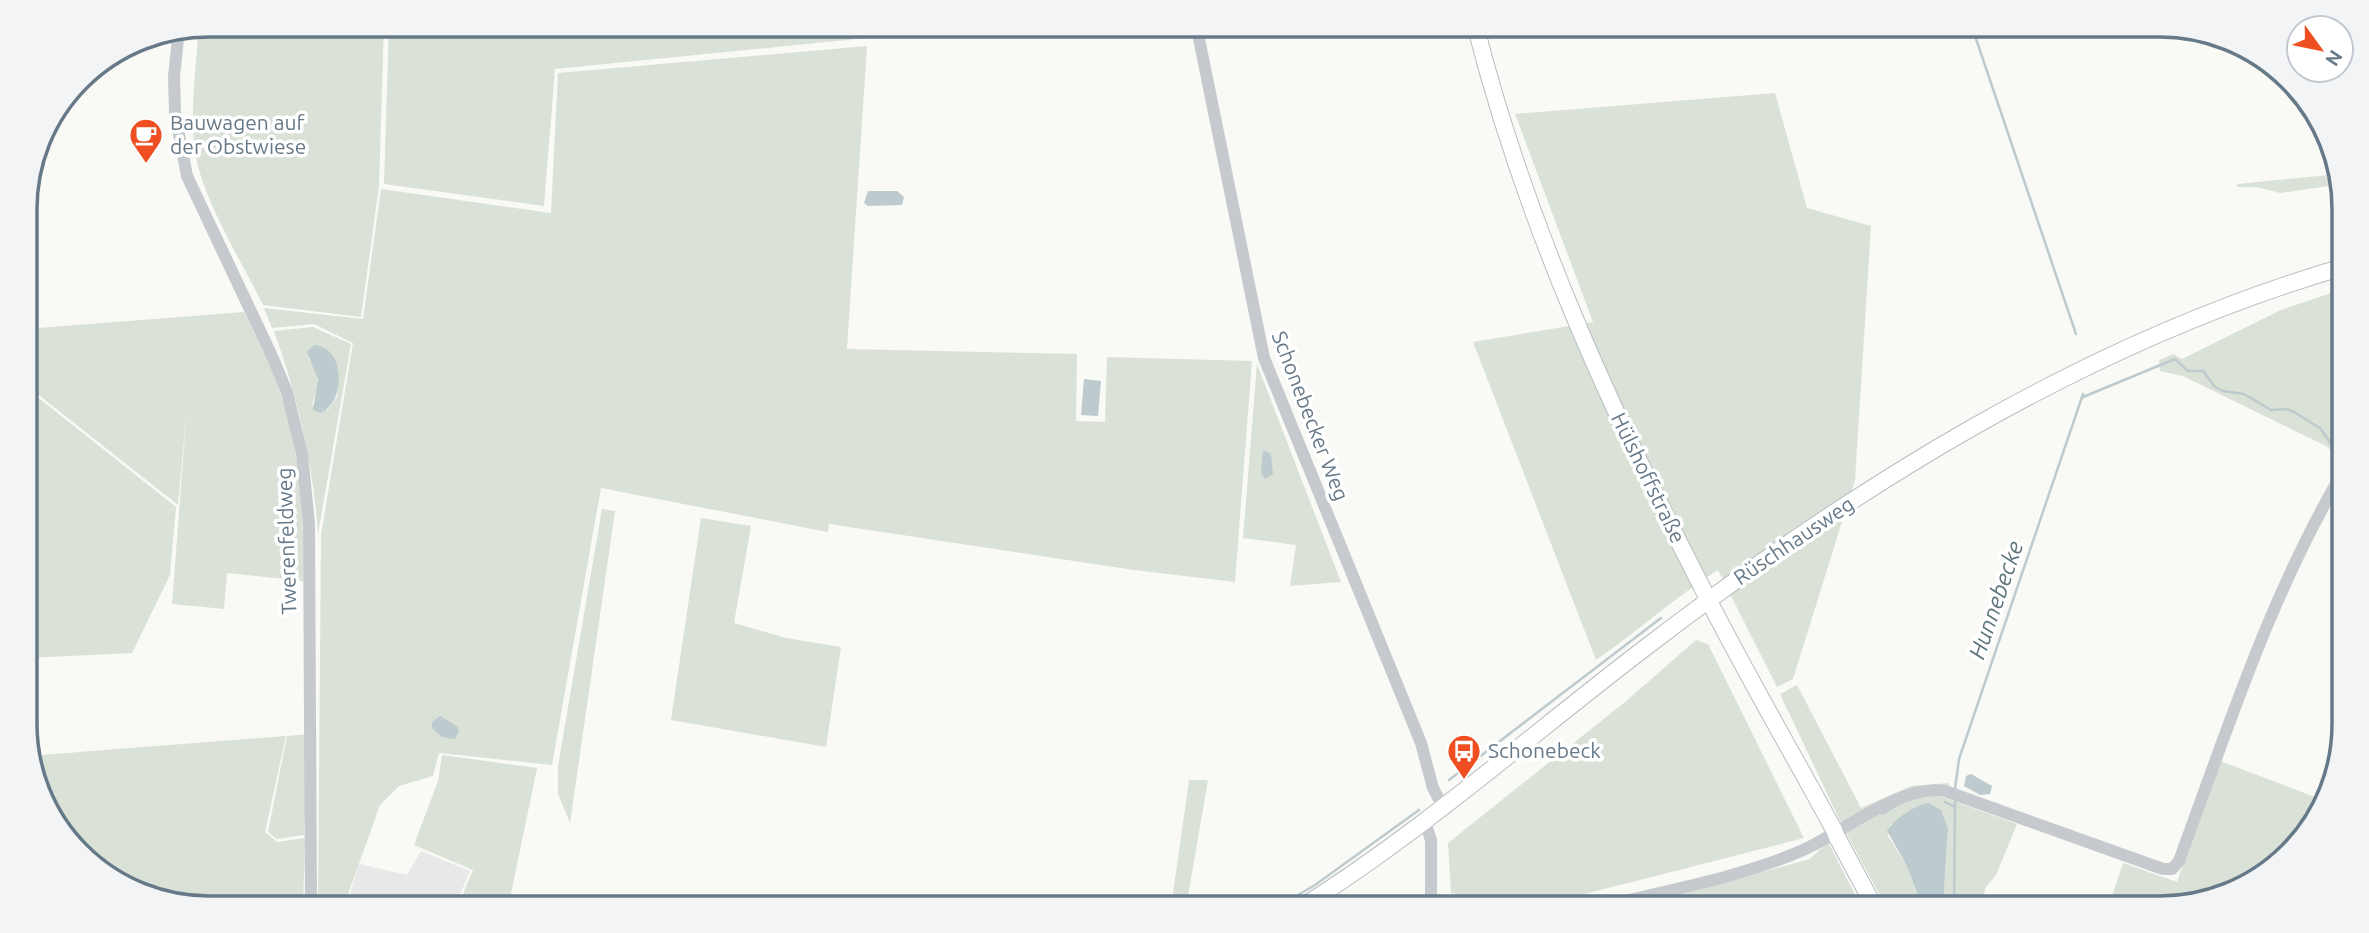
<svg xmlns="http://www.w3.org/2000/svg" width="2369" height="933" font-family="Ubuntu,sans-serif">
	<rect width="100%" height="100%" fill="#f9f9f6"/>
	<path fill="#e7e8e7" d="M421,851L470,871L454,908H346L359,864L407,875Z"/>
	<g fill="#dae1d7" fill-rule="evenodd">
		<path d="M209,24L384,25L379,186L361,317L263,305C242,262 213,217 199,170C187,126 196,71 199,26Z"/>
		<path d="M389,25L867,24V38L555,69L544,206L384,184Z"/>
		<path d="M867,46L847,349L1077,354L1076,421L1105,422L1107,357L1252,361L1235,582L1134,570L829,524L828,532L601,488L552,765L439,753L433,776L399,786L380,805L343,908H318L321,535L353,343L314,324L272,328L264,308L363,319L381,189L551,213L558,73Z"/>
		<path d="M1775,93L1807,208L1871,226L1855,480L1793,679L1777,687L1718,570C1675,597 1638,631 1596,660L1473,342L1593,322L1515,114Z"/>
		<path d="M2338,174L2343,184L2280,193L2257,187H2237L2238,184Z"/>
		<path d="M2343,289L2344,452L2335,454L2326,446L2183,376L2160,371L2159,360L2173,354L2182,359L2281,310Z"/>
		<path d="M244,312C255,336 269,360 278,385C300,449 305,514 303,581L227,573L224,609L172,604L187,407L178,505L26,385V329Z"/>
		<path d="M313,327L351,344L318,534C313,463 298,398 274,331ZM308,358L338,367L337,396L328,410L312,404C319,386 321,374 308,358Z"/>
		<path d="M1257,364L1341,582L1290,586L1296,545L1243,538Z"/>
		<path d="M26,388L176,507L170,575L132,653L27,658Z"/>
		<path d="M602,509L615,511L570,823L558,794V766Z"/>
		<path d="M701,518L751,526L734,623L786,638L841,647L826,747L671,720Z"/>
		<path d="M1696,640L1708,644L1804,838L1530,908H1515L1451,893L1448,843L1625,702Z"/>
		<path d="M1797,685L1861,808L1911,786L1949,783L1950,790L1937,788L1842,825L1780,694Z"/>
		<path d="M309,734L304,835L277,839L268,832L287,736Z"/>
		<path d="M286,736L265,832L277,842L305,838L303,908H209L149,899L70,845L28,760V756Z"/>
		<path d="M442,755L537,768L508,908H457L473,870L414,845L438,781Z"/>
		<path d="M2220,761L2323,800L2272,871L2172,908H2108L2123,863L2177,882Z"/>
		<path d="M1189,780H1208L1186,908H1171Z"/>
		<path d="M1915,794L1942,797L2017,824L1996,875L1986,887L1979,908H1943L1948,834L1941,810L1929,803L1890,825L1888,836L1906,864L1923,908H1887L1846,833Z"/>
		<path d="M1828,842L1862,908H1632L1810,859Z"/>
	</g>
	<g fill="#bdcace">
		<path d="M868,191H897L904,197L902,205L868,206L864,203Z"/>
		<path d="M314,345C346,347 346,402 321,413L313,410L318,379L307,352Z"/>
		<path d="M1084,379L1101,381L1098,416L1081,415Z"/>
		<path d="M1263,450L1271,454L1273,474L1265,479L1261,473Z"/>
		<path d="M440,716L457,726L459,731L455,739L442,737L432,728V722Z"/>
		<path d="M1971,774L1992,786L1990,794L1980,795L1964,786L1966,776Z"/>
		<path d="M1929,803L1941,810L1948,829L1943,908H1923L1906,864L1887,831C1893,820 1916,804 1929,803Z"/>
	</g>
	<g fill="none" stroke-linecap="round" stroke-linejoin="round">
		<g stroke="#bdcace" stroke-width="2.5">
			<path d="M1971,24L2076,334"/>
			<path d="M2083,397L2175,359L2188,371H2203L2215,387L2223,391L2244,394L2271,410L2286,409L2294,412L2320,428L2332,445L2343,453"/>
			<path d="M1449,780L1661,618"/>
			<path d="M1955,789L1959,759L2083,394"/>
			<path d="M1945,802L1955,807"/>
			<path d="M1882,814L1897,805"/>
			<path d="M1944,897L1953,908"/>
			<path d="M1276,908L1315,885L1419,810"/>
			<path d="M1954,908L1955,800"/>
		</g>
		<defs>
			<g id="secondary">
				<path d="M1475,24C1526,226 1612,413 1707,597C1747,676 1792,752 1834,830"/>
				<path d="M1837,837L1875,908"/>
				<path d="M1300,908C1417,835 1530,736 1641,651C1853,488 2084,343 2343,267"/>
			</g>
		</defs>
		<use href="#secondary" stroke="#b8bec2" stroke-width="18"/>
		<g stroke="#c6cace" stroke-width="12">
			<path d="M1196,24L1264,358L1421,743L1433,788L1442,805"/>
			<path d="M179,30L174,76L175,113L187,176L272,356L287,392L302,454L309,524L311,908"/>
			<path d="M1424,819L1431,840V908"/>
			<path d="M1595,908C1659,892 1744,877 1803,850C1844,832 1900,784 1945,791L2163,869H2172L2179,861C2228,728 2271,593 2344,470"/>
		</g>
		<use href="#secondary" stroke="#fff" stroke-width="16"/>
		<defs>
			<path id="secondary-bridge" d="M1834,830L1837,837"/>
		</defs>
		<use href="#secondary-bridge" stroke="#b8bec2" stroke-width="18" stroke-linecap="butt"/>
		<use href="#secondary-bridge" stroke="#fff" stroke-width="16"/>
	</g>
	<defs>
		<symbol id="cafe-pin" viewBox="-11 -11 22 30"><path d="M0 17L-7.5 6A9.5 9.5 0 1 1 7.5 6Z" fill="#ef4f20" stroke="#fff"/><path d="M-5.5-4.5H6V0H3Q3 3.5 0 3.5H-2.5Q-5.5 3.5-5.5 0ZM3-3.2v2h1.7v-2ZM-6 4.5H4V6H-6Z" fill="#fff"/></symbol>
		<symbol id="bus-pin" viewBox="-11 -11 22 30"><path d="M0 17L-7.5 6A9.5 9.5 0 1 1 7.5 6Z" fill="#ef4f20" stroke="#fff"/><path d="M-5-6H5V4H4V6H2V4H-2V6H-4V4H-5ZM-3.5-4V0h7V-4ZM-3.5 1.2v1.5H-2V1.2ZM2 1.2v1.5H3.5V1.2Z" fill="#fff"/></symbol>
	</defs>
	<g fill-rule="evenodd">
		<use href="#cafe-pin" x="127" y="116" width="38" height="52"/>
		<use href="#bus-pin" x="1445" y="732" width="38" height="52"/>
	</g>
	<g text-anchor="middle" stroke-width="7" stroke-linejoin="round" paint-order="stroke">
		<g font-size="21" fill="#667989" stroke="#fff" text-anchor="start">
			<text x="170" y="130">Bauwagen auf<tspan x="170" dy="24">der Obstwiese</tspan></text>
			<text x="1488" y="758">Schonebeck</text>
		</g>
		<g font-size="21" fill="#667989" stroke="#fff">
			<text transform="translate(1310 416) rotate(69)" y="7">Schonebecker Weg</text>
			<text transform="translate(1648 478) rotate(64)" y="7">Hülshoffstraße</text>
			<text transform="translate(287 541) rotate(-92)" y="7">Twerenfeldweg</text>
			<text transform="translate(1794 541) rotate(-34)" y="7">Rüschhausweg</text>
		</g>
		<g font-size="23" font-style="italic" fill="#5d747d" stroke="#fff">
			<text transform="translate(1996 600) rotate(-71)" y="8">Hunnebecke</text>
		</g>
	</g>
	<path d="M0 0H2369V933H0ZM209 37H2160A172 172 0 0 1 2332 209V724A172 172 0 0 1 2160 896H209A172 172 0 0 1 37 724V209A172 172 0 0 1 209 37Z" fill="#f3f4f6" fill-rule="evenodd"/>
	<path fill="none" stroke="#667989" stroke-width="3.5" d="M209 37H2160A172 172 0 0 1 2332 209V724A172 172 0 0 1 2160 896H209A172 172 0 0 1 37 724V209A172 172 0 0 1 209 37Z"/>
	<g transform="translate(2320 49) rotate(123)"><circle r="33" fill="#ffffff" stroke="#c2c9d0" stroke-width="2"/>
	<path d="M0-5L12 26L0 18L-12 26Z" fill="#ef4f20"/>
	<text y="-10" font-size="19" font-weight="bold" text-anchor="middle" fill="#667989">N</text>
	</g>
</svg>
